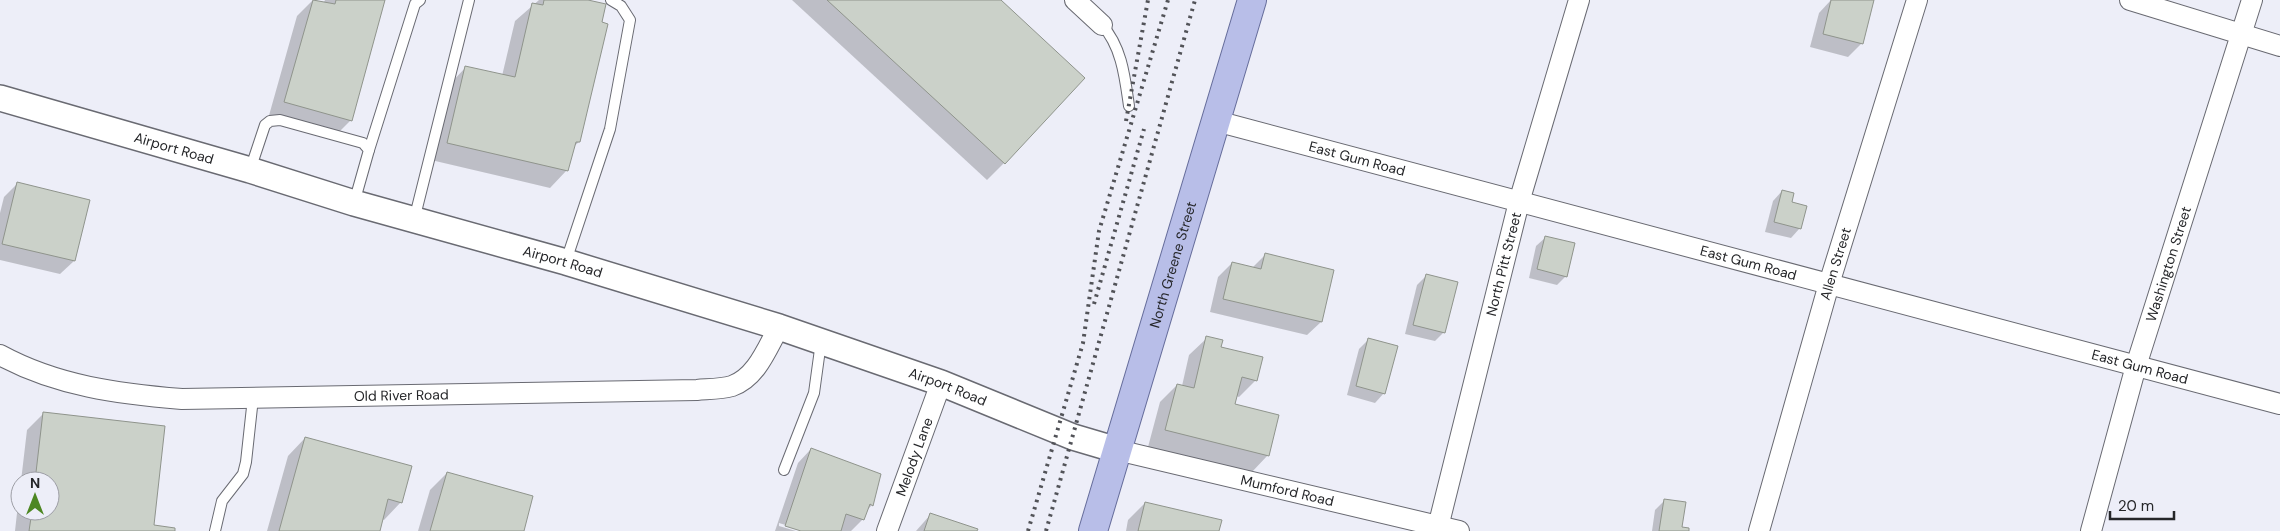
<svg xmlns="http://www.w3.org/2000/svg" width="2280" height="531" font-family="'DM Sans',sans-serif">
	<rect width="100%" height="100%" fill="#edeef8"/>
	<g fill="#0003">
		<path d="M313,0L324,2L325,0H384L351,120L334,137L268,119L297,16Z"/>
		<path d="M539,0H582L579,142L573,147L567,170L550,188L431,160L449,85L466,67L502,76L515,21Z"/>
		<path d="M792,0H999L1004,163L987,180Z"/>
		<path d="M1831,0H1873L1862,43L1848,57L1810,47L1819,13Z"/>
		<path d="M18,183L88,200L74,261L60,274L0,260V213L4,197Z"/>
		<path d="M1782,191L1790,203L1800,228L1791,238L1765,232L1773,201Z"/>
		<path d="M1546,237L1566,276L1557,285L1529,278L1536,246Z"/>
		<path d="M1265,255L1321,322L1307,335L1210,312L1218,277L1232,263L1252,268Z"/>
		<path d="M1426,276L1444,332L1435,341L1405,334L1417,285Z"/>
		<path d="M1207,338L1256,380L1239,397L1236,396L1234,405L1268,455L1251,473L1148,447L1160,402L1177,385L1182,386L1189,355Z"/>
		<path d="M1369,339L1384,393L1375,403L1347,395L1359,349Z"/>
		<path d="M44,413L152,526L174,531H15L20,486V511H50V481H21L27,430Z"/>
		<path d="M305,438L401,502L384,520L382,519L378,531H267L288,456Z"/>
		<path d="M811,449L872,505L866,511L863,519L851,531H805L779,523V526L796,531H775L798,463Z"/>
		<path d="M447,473L522,531H418L430,490Z"/>
		<path d="M1665,500L1681,528L1688,531H1652L1655,510Z"/>
		<path d="M1145,503L1218,531H1126L1128,520Z"/>
		<path d="M931,514L976,531H916Z"/>
	</g>
	<g fill="#cbd1c9" stroke="#8f948c">
		<path d="M313,0L335,4L336,0H385L352,121L284,102Z"/>
		<path d="M544,0H588L606,4L602,22L608,24L580,142H576L568,171L447,143L465,66L515,77L532,3L543,5Z"/>
		<path d="M827,0H1001L1085,78L1005,164Z"/>
		<path d="M1831,0H1874L1863,44L1823,34Z"/>
		<path d="M17,182L90,200L75,261L2,244Z"/>
		<path d="M1782,190L1794,193L1792,202L1807,206L1801,229L1774,222Z"/>
		<path d="M1545,236L1575,243L1567,277L1537,269Z"/>
		<path d="M1265,253L1334,270L1322,322L1223,299L1232,262L1261,269Z"/>
		<path d="M1426,274L1458,282L1445,333L1413,325Z"/>
		<path d="M1206,336L1223,340L1221,347L1263,357L1257,381L1242,377L1235,404L1279,415L1269,456L1165,430L1177,384L1194,388Z"/>
		<path d="M1368,338L1398,346L1385,394L1356,386Z"/>
		<path d="M43,412L165,426L154,525L175,528V531H29L32,511H50V481H35Z"/>
		<path d="M305,437L412,466L402,503L388,499L380,531H279Z"/>
		<path d="M811,448L881,474L873,506L870,504L864,520L846,514L841,531H801L785,526Z"/>
		<path d="M447,472L533,496L524,531H430Z"/>
		<path d="M1664,499L1686,502L1682,527L1689,528V531H1659Z"/>
		<path d="M1145,502L1222,520L1219,531H1138Z"/>
		<path d="M930,513L978,529L977,531H924Z"/>
	</g>
	<g fill="none" stroke-linecap="round" stroke-linejoin="round">
		<defs>
			<g id="service">
				<path d="M1102,25C1122,47 1125,78 1129,106"/>
				<path d="M369,150L415,4L420,0"/>
				<path d="M250,170L265,125L270,121L280,120L363,143L369,150L354,203"/>
				<path d="M414,220L469,0"/>
				<path d="M566,261L610,129L630,20L621,6L611,0"/>
				<path d="M784,470L814,393L821,342"/>
				<path d="M215,531L222,501L243,474L246,462L253,398"/>
			</g>
			<g id="minor">
				<path d="M1075,0L1102,25"/>
				<path d="M2130,0L2280,46"/>
				<path id="s1" d="M1216,121L2280,404"/>
				<path id="s2" d="M0,355C57,386 119,394 182,399L697,390C708,389 721,389 732,386C757,377 767,348 779,327"/>
				<path id="s3" d="M1117,450L1459,531"/>
				<path id="s4" d="M887,531L941,383"/>
				<path id="s5" d="M1437,531L1519,202L1579,0"/>
				<path id="s6" d="M1759,531L1829,284L1917,0"/>
				<path id="s7" d="M2091,531L2136,366L2252,0"/>
			</g>
			<g id="tertiary">
				<path id="s8" d="M0,98L250,170L354,203L566,262L779,327L941,383L1073,437L1117,450"/>
			</g>
			<g id="primary">
				<path id="s9" d="M1093,531L1252,0"/>
			</g>
		</defs>
		<use href="#service" stroke="#696a72" stroke-width="12"/>
		<use href="#minor" stroke="#696a72" stroke-width="22"/>
		<use href="#tertiary" stroke="#696a72" stroke-width="28"/>
		<use href="#primary" stroke="#666d9b" stroke-width="30"/>
		<use href="#service" stroke="#fff" stroke-width="10"/>
		<use href="#minor" stroke="#fff" stroke-width="20"/>
		<use href="#tertiary" stroke="#fff" stroke-width="25"/>
		<use href="#primary" stroke="#b8bee8" stroke-width="28"/>
		<g stroke="#525358" stroke-width="4" stroke-dasharray="2.5 5" stroke-linecap="butt">
			<path d="M1126,121L1148,0"/>
			<path d="M1094,304L1144,129"/>
			<path d="M1028,531L1083,343L1099,231L1168,0"/>
			<path d="M1046,531L1195,0"/>
		</g>
	</g>
	<g text-anchor="middle" stroke-width="4" stroke-linejoin="round" paint-order="stroke">
		<g font-size="14" fill="#252629" stroke="#edeef8">
			<text dy="5" stroke="none"><textPath href="#s8" startOffset="181">Airport Road</textPath></text>
			<text dy="5" stroke="none"><textPath href="#s1" startOffset="146">East Gum Road</textPath></text>
			<text dy="5" stroke="none"><textPath href="#s8" startOffset="586">Airport Road</textPath></text>
			<text dy="5" stroke="none"><textPath href="#s1" startOffset="551">East Gum Road</textPath></text>
			<text dy="5" stroke="none"><textPath href="#s5" startOffset="275">North Pitt Street</textPath></text>
			<text dy="5" stroke="none"><textPath href="#s6" startOffset="278">Allen Street</textPath></text>
			<text dy="5" stroke="none"><textPath href="#s7" startOffset="278">Washington Street</textPath></text>
			<text dy="5" stroke="none"><textPath href="#s9" startOffset="278">North Greene Street</textPath></text>
			<text dy="5" stroke="none"><textPath href="#s1" startOffset="956">East Gum Road</textPath></text>
			<text dy="5" stroke="none"><textPath href="#s8" startOffset="991">Airport Road</textPath></text>
			<text dy="5" stroke="none"><textPath href="#s2" startOffset="408">Old River Road</textPath></text>
			<text dy="5" stroke="none"><textPath href="#s4" startOffset="79">Melody Lane</textPath></text>
			<text dy="5" stroke="none"><textPath href="#s3" startOffset="175">Mumford Road</textPath></text>
		</g>
	</g>
	<g transform="translate(35 496)"><circle r="24" fill="#edeef8" stroke="#9d9ea5"/>
	<path d="M0-4L9 19L0 12L-9 19Z" fill="#4d8722"/>
	<text y="-8" font-size="14" font-weight="bold" text-anchor="middle" fill="#252629">N</text>
	</g>
	<path d="M2110 511v8h64v-8" fill="none" stroke="#252629" stroke-width="2.5"/>
	<text x="2118" y="511" font-size="15" fill="#252629" stroke="#edeef8" stroke-width="4" paint-order="stroke">20 m</text>
</svg>
